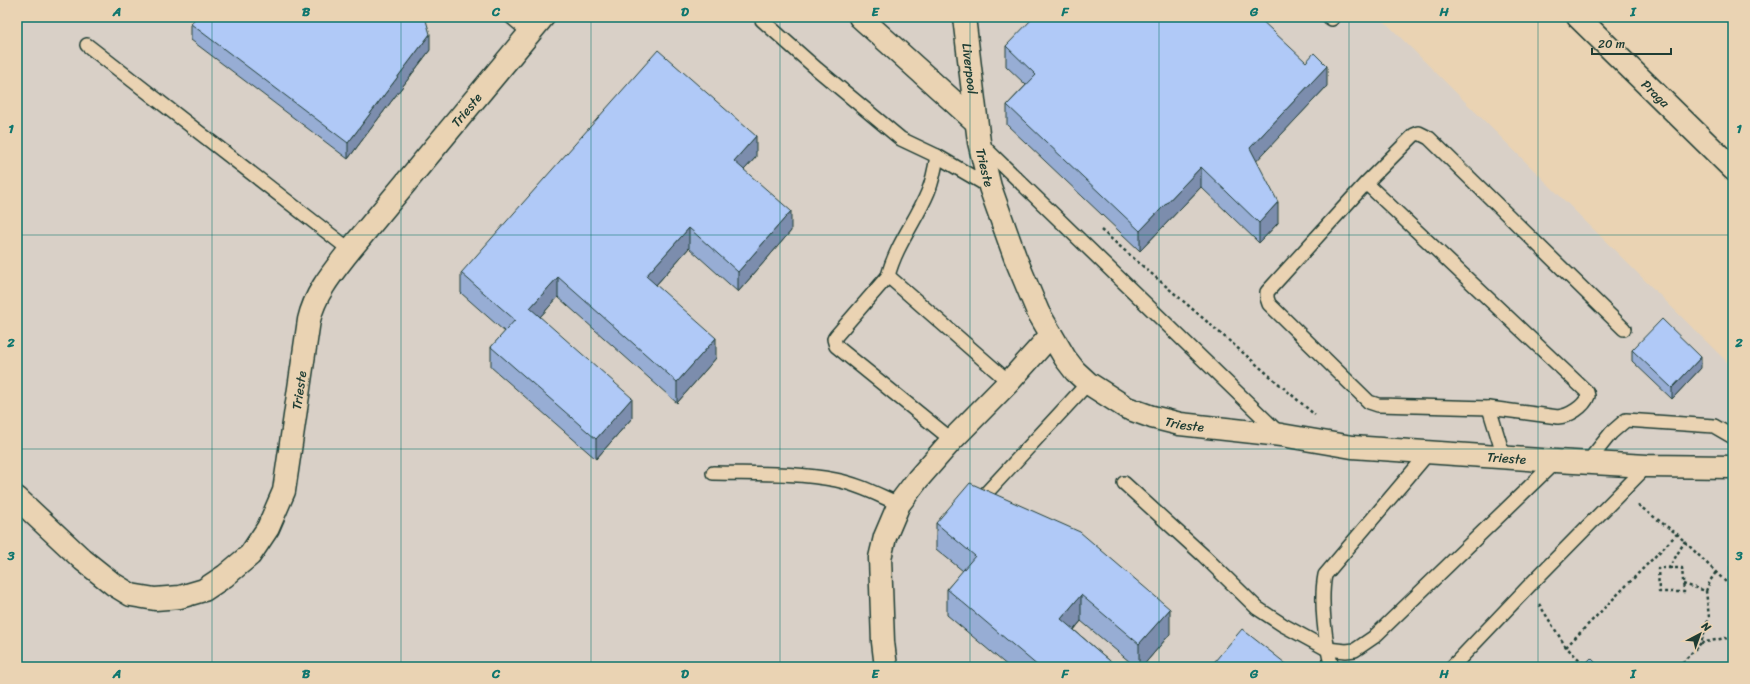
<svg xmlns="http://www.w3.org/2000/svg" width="1750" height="684" font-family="Sriracha,sans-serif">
	<rect width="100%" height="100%" fill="#ead3b3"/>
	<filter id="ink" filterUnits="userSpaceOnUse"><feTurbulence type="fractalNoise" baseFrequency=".025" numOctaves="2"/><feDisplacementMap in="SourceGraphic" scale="8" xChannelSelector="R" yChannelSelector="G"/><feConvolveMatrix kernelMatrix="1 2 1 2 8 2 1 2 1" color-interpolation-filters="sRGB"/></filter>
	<g filter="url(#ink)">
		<path fill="#d9d0c7" d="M17,17H1380L1733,368V667H17Z"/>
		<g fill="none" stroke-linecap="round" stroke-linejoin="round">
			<defs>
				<g id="lane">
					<path d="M511,17L530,33"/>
					<path d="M1329,17L1332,19"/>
					<path d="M762,20L817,69L901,139L937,156L990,187"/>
					<path d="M87,45L350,250"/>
					<path d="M982,145L1281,435"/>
					<path d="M1366,183L1587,392L1588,396C1584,407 1569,416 1558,417L1489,408L1378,405L1369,402L1269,304L1267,298V292L1366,183L1414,135L1419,133L1429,138L1624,329"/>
					<path d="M888,276C896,245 916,221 928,192C933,180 935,169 937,156"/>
					<path d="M1489,408L1504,457"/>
					<path d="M952,440L836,346L834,339L836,336L888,276L1009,382"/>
					<path d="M1587,463L1611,433L1626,420L1714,426L1733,437"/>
					<path d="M713,473C754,474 796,472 836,480C858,484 878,495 899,504"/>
					<path d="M1124,483L1204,556L1257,608L1283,625L1327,649L1346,651L1355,650L1374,637L1556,461"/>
					<path d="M978,502L1088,383"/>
					<path d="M1332,667C1325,643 1320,600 1325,575L1430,451"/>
					<path d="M1452,667L1529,586L1647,466"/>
				</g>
				<g id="street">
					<path d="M860,17L975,121"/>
					<path id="s1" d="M964,17L979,142L990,187L1015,257L1038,312L1065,358L1075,371L1088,383L1127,408L1152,417L1180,424L1281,435L1352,447L1556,461L1647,466L1733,467"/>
					<path id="s2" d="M1578,17L1733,169"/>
					<path id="s3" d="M17,498L83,560L113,584L131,595L155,599L180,597L204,590L225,576L250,555L268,528L284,491L309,320C315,293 333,272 350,250L543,17"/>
					<path d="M886,667L883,642L880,558L885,537L899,504L918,479L952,440L1009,382L1051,335"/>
				</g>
			</defs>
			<use href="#lane" stroke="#1f3d34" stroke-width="16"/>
			<use href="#street" stroke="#1f3d34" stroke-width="25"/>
			<g stroke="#1f3d34" stroke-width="2.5" stroke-dasharray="3 3" stroke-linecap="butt">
				<path d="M1101,230L1315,415"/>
				<path d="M1638,505L1677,534L1733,589"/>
				<path d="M1669,568H1682L1684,592H1659L1658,568H1669L1685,541"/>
				<path d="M1683,584L1706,591L1710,581L1716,572"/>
				<path d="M1539,604L1566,647L1587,667"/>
				<path d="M1701,643L1725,638L1733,640"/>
				<path d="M1566,647L1677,534"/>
				<path d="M1678,667L1701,643L1709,617L1706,591"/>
			</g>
			<use href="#lane" stroke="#ead3b3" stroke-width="13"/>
			<use href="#street" stroke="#ead3b3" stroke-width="22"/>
		</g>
		<g fill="#97add4" stroke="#1f3d34">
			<path d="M191,24L430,50L348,159L191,40Z"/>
			<path d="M1006,46L1327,86L1256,161L1278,223L1259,243L1201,187L1140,251L1007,125V105L1026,85L1006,66Z"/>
			<path d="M756,157L744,170L791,231L738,292L689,248L656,285L716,358L677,403L558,297L540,317L632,418L596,459L491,367V347L505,332L461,293V273Z"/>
			<path d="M1632,350L1701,368L1672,399L1632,361Z"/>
			<path d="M936,523L1170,634L1142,667H1136L1081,621L1074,630L1117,667H1009L947,615V589L963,571L936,549Z"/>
			<path d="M1733,563V580L1730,578V566Z"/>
		</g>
		<g fill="#7b8dad" stroke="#1f3d34">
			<path d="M430,34V50L348,159V143Z"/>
			<path d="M1327,66V86L1250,168V148Z"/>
			<path d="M756,136V157L734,181V161Z"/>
			<path d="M1201,167V187L1140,251V231Z"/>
			<path d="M1278,202V223L1259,243V223Z"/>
			<path d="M791,211V231L738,292V272Z"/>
			<path d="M689,228V248L646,296V276Z"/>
			<path d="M558,277V297L530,328V308Z"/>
			<path d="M716,338V358L677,403V382Z"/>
			<path d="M1701,357V368L1672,399V388Z"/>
			<path d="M632,398V418L596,459V439Z"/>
			<path d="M1081,595V621L1061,645V619Z"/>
			<path d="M1170,609V634L1142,667H1139V644Z"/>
		</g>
		<g fill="#b0c9f7" stroke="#1f3d34">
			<path d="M196,17H425L430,34L348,143L191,24Z"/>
			<path d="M1034,17H1258L1306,62L1314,53L1327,66L1250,148L1278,202L1259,223L1201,167L1140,231L1007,105L1036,75L1006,46Z"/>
			<path d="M658,50L756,136L734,161L791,211L738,272L689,228L646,276L716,338L677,382L558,277L530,308L632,398L596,439L491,347L515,320L461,273Z"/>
			<path d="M1662,319L1701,357L1672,388L1632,350Z"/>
			<path d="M970,483L1080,532L1170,609L1139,644L1081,595L1061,619L1117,667H1039L947,589L975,556L936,523Z"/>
			<path d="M1733,563V569L1730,566Z"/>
			<path d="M1242,629L1290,667H1210Z"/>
			<path d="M1591,658L1600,667H1582Z"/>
		</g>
	</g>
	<path fill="none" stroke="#0f766e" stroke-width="1" stroke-opacity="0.55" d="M212,17V667M401,17V667M591,17V667M780,17V667M970,17V667M1159,17V667M1349,17V667M1538,17V667M17,235H1733M17,449H1733"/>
	<g text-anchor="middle" stroke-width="3" stroke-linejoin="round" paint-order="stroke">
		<g font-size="13" fill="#1f3d34" stroke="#ead3b3">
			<text dy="5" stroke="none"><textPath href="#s1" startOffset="52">Liverpool</textPath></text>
			<text dy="5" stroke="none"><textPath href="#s2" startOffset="109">Praga</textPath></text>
			<text dy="5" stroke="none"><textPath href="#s3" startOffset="792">Trieste</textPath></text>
			<text dy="5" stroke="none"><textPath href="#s1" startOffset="152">Trieste</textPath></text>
			<text dy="5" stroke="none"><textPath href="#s3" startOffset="457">Trieste</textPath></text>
			<text dy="5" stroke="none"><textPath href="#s1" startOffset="500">Trieste</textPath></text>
			<text dy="5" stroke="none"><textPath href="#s1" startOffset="824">Trieste</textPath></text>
		</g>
	</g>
	<rect width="1750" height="684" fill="none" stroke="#ead3b3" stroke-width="44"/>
	<g transform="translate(1700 634) rotate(41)" stroke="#ead3b3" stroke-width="3" paint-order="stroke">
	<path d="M0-3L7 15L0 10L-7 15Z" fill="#1f3d34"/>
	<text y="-6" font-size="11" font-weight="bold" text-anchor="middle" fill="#1f3d34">N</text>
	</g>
	<path d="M1592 48v6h79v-6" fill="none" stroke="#1f3d34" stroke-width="2"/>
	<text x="1598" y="48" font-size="12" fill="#1f3d34" stroke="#ead3b3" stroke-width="3" paint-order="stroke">20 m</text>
	<rect x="22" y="22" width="1706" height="640" fill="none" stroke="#0f766e" stroke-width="1.5"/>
	<g font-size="13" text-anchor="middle" font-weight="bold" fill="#0f766e">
		<text x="117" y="16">A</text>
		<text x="306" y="16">B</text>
		<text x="496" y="16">C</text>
		<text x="685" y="16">D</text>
		<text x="875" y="16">E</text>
		<text x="1065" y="16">F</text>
		<text x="1254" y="16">G</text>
		<text x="1444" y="16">H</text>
		<text x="1633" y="16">I</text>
		<text x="11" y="133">1</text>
		<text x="1739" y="133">1</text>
		<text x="11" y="347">2</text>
		<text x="1739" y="347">2</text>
		<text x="11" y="560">3</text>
		<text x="1739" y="560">3</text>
		<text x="117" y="678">A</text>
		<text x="306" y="678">B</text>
		<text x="496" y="678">C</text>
		<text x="685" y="678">D</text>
		<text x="875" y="678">E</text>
		<text x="1065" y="678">F</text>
		<text x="1254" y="678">G</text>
		<text x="1444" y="678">H</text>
		<text x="1633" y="678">I</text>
	</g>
</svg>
